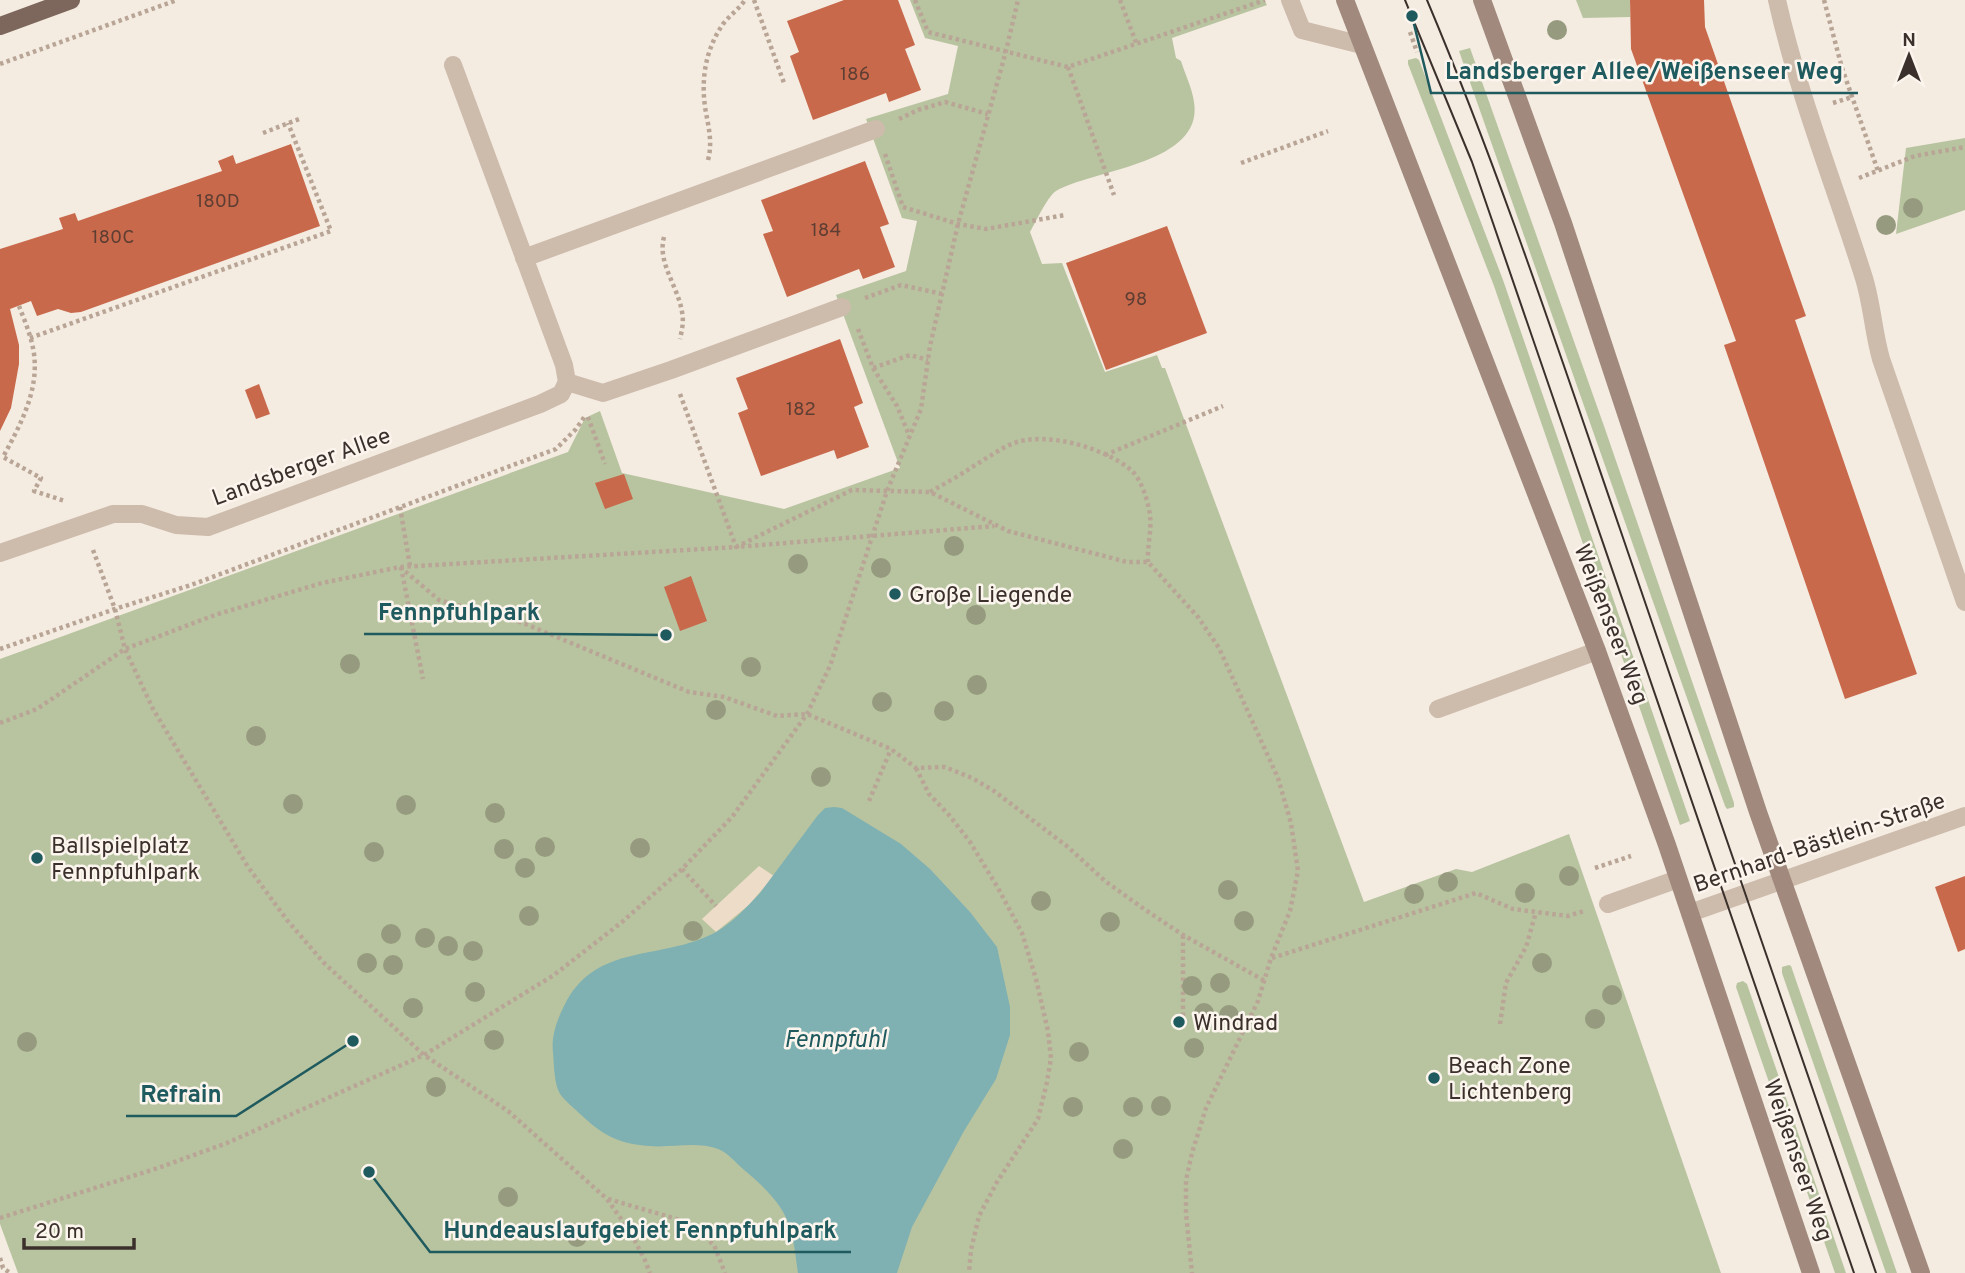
<svg xmlns="http://www.w3.org/2000/svg" width="1965" height="1273" font-family="Overpass,sans-serif">
	<rect width="100%" height="100%" fill="#f4ebe1"/>
	<g fill="#b8c4a0">
		<path d="M910,0H1264L1267,5L1172,38L1176,58L1181,61C1185,74 1192,88 1194,102C1204,164 1094,169 1056,191C1047,197 1036,222 1030,232L1042,264L1062,263L1105,372L1157,355L1162,368H1165L1364,902L1456,869L1472,872L1569,834L1721,1273H18L0,1224V659L568,452L585,418L600,411L622,473L784,509L900,468L836,295L906,271L917,221L902,218L866,119L948,94L958,46L925,38Z"/>
		<path d="M1576,0H1630V17L1583,18Z"/>
		<path d="M1470,48L1604,426L1734,803V807L1727,809L1725,806L1459,51Z"/>
		<path d="M1416,58L1419,60L1503,280L1690,821L1680,825L1494,286L1408,64V60Z"/>
		<path d="M1965,138V210L1896,234L1906,148Z"/>
		<path d="M1789,965L1791,966L1897,1273H1886L1782,973V967Z"/>
		<path d="M1743,981L1747,984L1846,1273H1835L1736,987L1737,983Z"/>
	</g>
	<path fill="#ecdcc8" d="M759,866L774,876L749,905L716,932L702,919Z"/>
	<path fill="#7fb0b2" d="M834,807L842,808L901,844L930,869L970,912L997,947L1010,1007V1035L996,1079L964,1131L912,1227L897,1273H798C795,1251 793,1226 780,1207C772,1194 754,1178 743,1169C736,1163 727,1152 718,1149C696,1141 672,1148 649,1146C618,1144 601,1134 579,1113C573,1107 565,1101 560,1094C554,1084 554,1064 553,1052C551,1037 557,1020 564,1006C596,941 661,962 716,932C732,923 747,907 760,893L818,815L825,808Z"/>
	<g fill="#c8694b">
		<path d="M844,0H898L915,45L905,49L921,90L889,102L886,93L813,120L790,56L799,52L787,21Z"/>
		<path d="M1630,0H1704L1705,27L1806,316L1795,320L1917,674L1845,699L1724,345L1736,341L1631,49Z"/>
		<path d="M291,144L320,226L81,312L71,313L58,309L37,316L31,301L10,309L19,345V364L11,408L0,431V249L63,229L59,218L75,213L78,221L222,171L218,161L233,155L236,164Z"/>
		<path d="M865,161L889,224L880,227L895,267L863,279L859,269L787,297L763,234L773,231L761,200Z"/>
		<path d="M1167,226L1207,333L1106,370L1066,263Z"/>
		<path d="M840,339L863,403L854,407L869,447L837,459L834,450L761,476L738,413L748,409L736,378Z"/>
		<path d="M259,384L270,414L256,419L245,390Z"/>
		<path d="M624,474L633,499L605,509L595,483Z"/>
		<path d="M691,576L707,621L680,631L664,587Z"/>
		<path d="M1965,876V949L1958,952L1935,887Z"/>
	</g>
	<g fill="none" stroke-linecap="round" stroke-linejoin="round">
		<g stroke="#b9a596" stroke-width="4.5" stroke-dasharray="3.5 3.5" stroke-linecap="butt">
			<path d="M754,0L784,83"/>
			<path d="M915,0L928,32L1068,67L1265,0"/>
			<path d="M1120,0L1137,45"/>
			<path d="M1824,0L1842,68L1878,171"/>
			<path d="M1410,32L1417,52"/>
			<path d="M0,64L177,0"/>
			<path d="M1068,67L1114,195"/>
			<path d="M1833,103L1852,97"/>
			<path d="M899,119L918,110L945,102L988,114"/>
			<path d="M263,133L302,118"/>
			<path d="M885,154L903,207L958,224L986,229L1065,215"/>
			<path d="M708,160C713,142 708,125 705,107C701,77 706,49 723,24C730,15 739,9 745,0"/>
			<path d="M1241,163L1328,131"/>
			<path d="M1859,178L1915,156L1965,147"/>
			<path d="M664,237C657,263 678,286 682,312C684,321 682,330 680,339"/>
			<path d="M865,298L901,285L942,294"/>
			<path d="M19,306C24,319 30,333 33,348C41,387 21,424 3,457L41,478L34,491L65,501"/>
			<path d="M858,329L873,368L910,355L928,360"/>
			<path d="M30,338L331,231L288,123"/>
			<path d="M873,368L897,406L909,435"/>
			<path d="M680,394L736,547L994,526"/>
			<path d="M588,417L605,464"/>
			<path d="M1105,455L1223,406"/>
			<path d="M930,492C944,484 959,476 972,467C986,459 999,449 1014,443C1047,431 1105,448 1131,470C1141,479 1146,496 1149,509C1153,528 1147,544 1148,562"/>
			<path d="M400,507L410,566"/>
			<path d="M93,550L115,609L125,649L153,709L248,867L287,920L324,963L424,1055L508,1111L607,1199L629,1230L644,1258L650,1273"/>
			<path d="M400,567L439,600L523,623L689,692L724,697L777,716L807,714L891,749L916,768L945,767L972,778L994,791L1068,847L1105,881L1144,909L1183,935L1265,981"/>
			<path d="M401,567L423,679"/>
			<path d="M0,649L115,609L191,585L556,449L576,429L585,416"/>
			<path d="M0,723L37,709L125,649L215,615L322,583L400,567L736,547L852,490L930,492L1008,531L1127,562H1148L1198,617L1219,648L1278,778L1291,823L1298,871L1290,911L1271,958L1258,1001L1206,1108L1192,1153L1186,1180V1213L1192,1273"/>
			<path d="M916,768L929,794L949,815L970,842L998,888L1022,933L1036,979L1048,1031L1051,1058L1047,1082L1038,1119L997,1182L979,1216L971,1250L969,1273"/>
			<path d="M869,801L891,749"/>
			<path d="M1595,868L1631,856"/>
			<path d="M682,869L716,906"/>
			<path d="M1272,958L1476,893L1513,909L1568,916L1584,911"/>
			<path d="M1183,1023V935"/>
			<path d="M1500,1024L1506,983L1526,947L1536,912"/>
			<path d="M608,1199L687,1222L714,1245L725,1273"/>
			<path d="M0,1218L158,1168L227,1143L424,1055L554,975L622,922L682,869L732,817L807,714L830,666L887,491L921,409L930,346L958,224L1006,51L1018,0"/>
			<path d="M0,1258L3,1268L10,1273"/>
		</g>
		<g stroke="#cdbbac" stroke-width="18">
			<path d="M1290,0L1302,30L1362,45"/>
			<path d="M1777,0C1798,94 1834,183 1863,275C1872,302 1873,331 1881,359L1965,602"/>
			<path d="M453,65L564,365L567,382L603,393L671,370L842,307"/>
			<path d="M524,258L876,129"/>
			<path d="M1438,709L1597,651"/>
			<path d="M1608,904L1678,879"/>
		</g>
		<g stroke="#cdbbac" stroke-width="18">
			<path d="M0,553L113,514H142L176,525L208,527L540,404L561,394L567,382"/>
			<path d="M1690,913L1965,816"/>
		</g>
		<g stroke="#a18a7d" stroke-width="18">
			<path d="M1345,0L1597,651L1667,845L1811,1273"/>
			<path d="M1482,0L1563,223L1758,812L1921,1273"/>
		</g>
		<path stroke="#7d675c" stroke-width="18" d="M0,26L71,0"/>
		<g stroke="#3b302b" stroke-width="2">
			<path d="M1405,0L1472,162L1854,1273"/>
			<path d="M1427,0C1500,173 1559,352 1620,529C1705,777 1789,1025 1876,1273"/>
		</g>
	</g>
	<g fill="#969b7f">
		<circle cx="1557" cy="30" r="10"/>
		<circle cx="1913" cy="208" r="10"/>
		<circle cx="1886" cy="225" r="10"/>
		<circle cx="954" cy="546" r="10"/>
		<circle cx="798" cy="564" r="10"/>
		<circle cx="881" cy="568" r="10"/>
		<circle cx="976" cy="615" r="10"/>
		<circle cx="350" cy="664" r="10"/>
		<circle cx="751" cy="667" r="10"/>
		<circle cx="977" cy="685" r="10"/>
		<circle cx="882" cy="702" r="10"/>
		<circle cx="716" cy="710" r="10"/>
		<circle cx="944" cy="711" r="10"/>
		<circle cx="256" cy="736" r="10"/>
		<circle cx="821" cy="777" r="10"/>
		<circle cx="293" cy="804" r="10"/>
		<circle cx="406" cy="805" r="10"/>
		<circle cx="495" cy="813" r="10"/>
		<circle cx="545" cy="847" r="10"/>
		<circle cx="640" cy="848" r="10"/>
		<circle cx="504" cy="849" r="10"/>
		<circle cx="374" cy="852" r="10"/>
		<circle cx="525" cy="868" r="10"/>
		<circle cx="1569" cy="876" r="10"/>
		<circle cx="1448" cy="882" r="10"/>
		<circle cx="1228" cy="890" r="10"/>
		<circle cx="1525" cy="893" r="10"/>
		<circle cx="1414" cy="894" r="10"/>
		<circle cx="1041" cy="901" r="10"/>
		<circle cx="529" cy="916" r="10"/>
		<circle cx="1244" cy="921" r="10"/>
		<circle cx="1110" cy="922" r="10"/>
		<circle cx="693" cy="931" r="10"/>
		<circle cx="391" cy="934" r="10"/>
		<circle cx="425" cy="938" r="10"/>
		<circle cx="448" cy="946" r="10"/>
		<circle cx="473" cy="951" r="10"/>
		<circle cx="367" cy="963" r="10"/>
		<circle cx="1542" cy="963" r="10"/>
		<circle cx="393" cy="965" r="10"/>
		<circle cx="1220" cy="983" r="10"/>
		<circle cx="1192" cy="986" r="10"/>
		<circle cx="475" cy="992" r="10"/>
		<circle cx="1612" cy="995" r="10"/>
		<circle cx="413" cy="1008" r="10"/>
		<circle cx="1204" cy="1013" r="10"/>
		<circle cx="1229" cy="1015" r="10"/>
		<circle cx="1595" cy="1019" r="10"/>
		<circle cx="494" cy="1040" r="10"/>
		<circle cx="27" cy="1042" r="10"/>
		<circle cx="1194" cy="1048" r="10"/>
		<circle cx="1079" cy="1052" r="10"/>
		<circle cx="436" cy="1087" r="10"/>
		<circle cx="1161" cy="1106" r="10"/>
		<circle cx="1073" cy="1107" r="10"/>
		<circle cx="1133" cy="1107" r="10"/>
		<circle cx="1123" cy="1149" r="10"/>
		<circle cx="508" cy="1197" r="10"/>
		<circle cx="577" cy="1237" r="10"/>
	</g>
	<g fill="#1f5a5e" stroke="#fbf5ee" stroke-width="2.5">
		<circle cx="895" cy="594" r="7"/>
		<circle cx="37" cy="858" r="7"/>
		<circle cx="1179" cy="1022" r="7"/>
		<circle cx="1434" cy="1078" r="7"/>
	</g>
	<g text-anchor="middle" stroke-width="5" stroke-linejoin="round" paint-order="stroke">
		<g font-size="19" fill="#5e3e33">
			<text x="855" y="80">186</text>
			<text x="218" y="207">180D</text>
			<text x="826" y="236">184</text>
			<text x="113" y="243">180C</text>
			<text x="1136" y="305">98</text>
			<text x="801" y="415">182</text>
		</g>
		<g font-size="23" fill="#3b302b" stroke="#fbf5ee">
			<text transform="translate(301 466) rotate(-20)" y="8">Landsberger Allee</text>
			<text transform="translate(1612 624) rotate(69)" y="8">Weißenseer Weg</text>
			<text transform="translate(1819 842) rotate(-19)" y="8">Bernhard-Bästlein-Straße</text>
			<text transform="translate(1799 1160) rotate(71)" y="8">Weißenseer Weg</text>
		</g>
		<g font-size="23" fill="#3b302b" stroke="#fbf5ee" text-anchor="start">
			<text x="909" y="602">Große Liegende</text>
			<text x="51" y="853">Ballspielplatz<tspan x="51" dy="26">Fennpfuhlpark</tspan></text>
			<text x="1193" y="1030">Windrad</text>
			<text x="1448" y="1073">Beach Zone<tspan x="1448" dy="26">Lichtenberg</tspan></text>
		</g>
		<g font-size="24" font-style="italic" fill="#1f5a5e" stroke="#fbf5ee">
			<text x="835" y="1047">Fennpfuhl</text>
		</g>
	</g>
	<path fill="none" stroke="#1f5a5e" stroke-width="2.5" d="M1412 16L1431 93H1858M666 635L554 634H364M353 1041L236 1116H126M369 1172L430 1252H851"/>
	<g fill="#1f5a5e" stroke="#fbf5ee" stroke-width="2.5">
		<circle cx="1412" cy="16" r="7"/>
		<circle cx="666" cy="635" r="7"/>
		<circle cx="353" cy="1041" r="7"/>
		<circle cx="369" cy="1172" r="7"/>
	</g>
	<g font-size="24" text-anchor="middle" font-weight="bold" fill="#1f5a5e" stroke="#fbf5ee" stroke-width="5" stroke-linejoin="round" paint-order="stroke">
		<text x="1644" y="79">Landsberger Allee/Weißenseer Weg</text>
		<text x="459" y="620">Fennpfuhlpark</text>
		<text x="181" y="1102">Refrain</text>
		<text x="640" y="1238">Hundeauslaufgebiet Fennpfuhlpark</text>
	</g>
	<g transform="translate(1909 56)" stroke="#fbf5ee" stroke-width="5" paint-order="stroke">
	<path d="M0-5L12 26L0 18L-12 26Z" fill="#3b302b"/>
	<text y="-10" font-size="19" font-weight="bold" text-anchor="middle" fill="#3b302b">N</text>
	</g>
	<path d="M24 1238v10h110v-10" fill="none" stroke="#3b302b" stroke-width="3.5"/>
	<text x="35" y="1238" font-size="21" fill="#3b302b" stroke="#fbf5ee" stroke-width="5" paint-order="stroke">20 m</text>
</svg>
